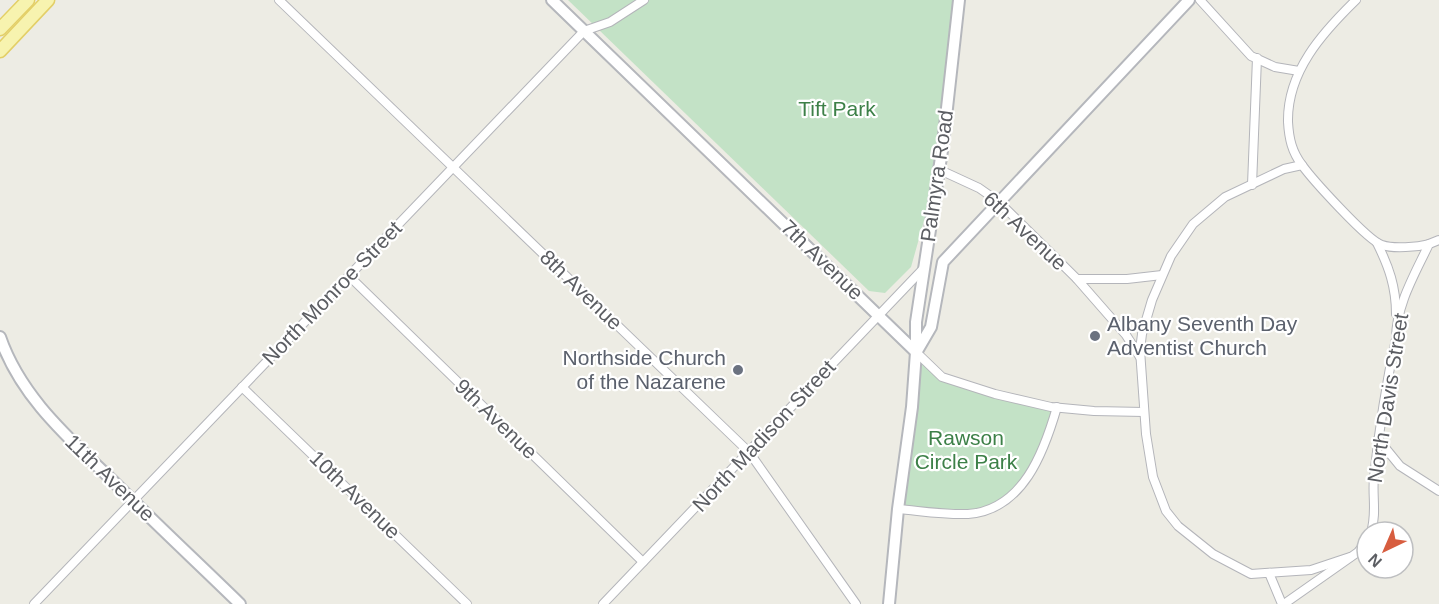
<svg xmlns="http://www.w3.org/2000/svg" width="1439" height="604" font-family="Helvetica,sans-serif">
	<rect width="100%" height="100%" fill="#edece4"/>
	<g fill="#c3e2c6">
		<path d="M568,0H958L938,171L911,267L885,293L869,291Z"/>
		<path d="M916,355L938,376L1056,408L1035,464L1008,496L986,508L968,511L899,508Z"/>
	</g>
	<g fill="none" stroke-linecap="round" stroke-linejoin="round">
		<defs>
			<g id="street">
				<path d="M279,0L749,452L856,604"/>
				<path d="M1200,0L1251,56L1275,67L1299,71"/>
				<path d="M1302,165C1292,152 1289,139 1288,122C1287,72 1322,33 1356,0"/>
				<path d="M940,170L979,188L999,202L1077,279H1127L1162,275"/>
				<path d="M1252,185L1257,58"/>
				<path d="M1377,243C1389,267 1396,287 1396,314"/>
				<path d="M349,276L643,562"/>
				<path d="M1077,279L1126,335L1140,357"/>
				<path d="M916,352L942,377L995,394L1051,407L1094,411L1144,412"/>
				<path d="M242,387L467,604"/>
				<path d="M1378,439L1400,466L1439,491"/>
				<path d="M898,509C921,511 945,515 968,514C1023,510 1044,452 1057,407"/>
				<path d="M1371,532C1377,514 1372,495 1374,477C1379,430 1386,384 1396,339C1396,305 1415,274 1429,244L1439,240"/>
				<path d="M1350,557L1311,570L1251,574L1213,554L1178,526L1166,511L1153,477L1146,434L1140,350L1142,334L1152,300L1171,256L1193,224L1225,197L1284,169L1302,165C1312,179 1368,241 1382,245C1393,249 1418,247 1429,244"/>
				<path d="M1269,573L1282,604"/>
				<path d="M34,604L584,31L610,22L644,0"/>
				<path d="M603,604L923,269"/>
				<path d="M1284,604L1358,552L1367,541"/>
			</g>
			<g id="secondary">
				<path d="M552,0L916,352"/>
				<path d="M0,337C21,398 70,439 115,483C156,524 199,564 240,604"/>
				<path d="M917,351L931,327L943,262L1189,0"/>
				<path d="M889,604L898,509L912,407L916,352V322L943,144L959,0"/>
			</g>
			<g id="primary">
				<path d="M0,29L28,0"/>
				<path d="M0,51L48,0"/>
			</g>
		</defs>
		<use href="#street" stroke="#b4b5ba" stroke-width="10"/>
		<use href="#secondary" stroke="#b5b7bc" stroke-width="14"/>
		<use href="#primary" stroke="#e3cf67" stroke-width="15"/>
		<use href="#street" stroke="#fff" stroke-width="8"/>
		<use href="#secondary" stroke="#fff" stroke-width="10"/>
		<use href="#primary" stroke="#f7f3af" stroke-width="12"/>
	</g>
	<g fill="#6b7280" stroke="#fff" stroke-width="2">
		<circle cx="1095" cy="336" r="6"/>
		<circle cx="738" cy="370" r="6"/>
	</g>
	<g text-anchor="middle" stroke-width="4.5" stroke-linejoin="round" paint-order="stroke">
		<g font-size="21" fill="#3d8048" stroke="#fff">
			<text x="837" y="116">Tift Park</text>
			<text x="966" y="445">Rawson<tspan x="966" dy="24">Circle Park</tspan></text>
		</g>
		<g font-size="21" fill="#5c5e63" stroke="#fff">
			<text transform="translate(937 176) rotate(-82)" y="7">Palmyra Road</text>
			<text transform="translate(1025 231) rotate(43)" y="7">6th Avenue</text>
			<text transform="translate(822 260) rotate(44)" y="7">7th Avenue</text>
			<text transform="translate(581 290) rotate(44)" y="7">8th Avenue</text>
			<text transform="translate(332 293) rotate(-46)" y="7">North Monroe Street</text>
			<text transform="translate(1388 398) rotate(-81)" y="7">North Davis Street</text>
			<text transform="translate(496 419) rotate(44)" y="7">9th Avenue</text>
			<text transform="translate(764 436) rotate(-47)" y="7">North Madison Street</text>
			<text transform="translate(110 478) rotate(44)" y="7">11th Avenue</text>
			<text transform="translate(355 495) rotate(44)" y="7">10th Avenue</text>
		</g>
		<g font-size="21" fill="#5b616d" stroke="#fff" text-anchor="start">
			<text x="1107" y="331">Albany Seventh Day<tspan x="1107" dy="24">Adventist Church</tspan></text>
			<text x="726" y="365" text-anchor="end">Northside Church<tspan x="726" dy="24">of the Nazarene</tspan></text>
		</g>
	</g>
	<g transform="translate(1385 550) rotate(224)"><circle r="28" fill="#ffffff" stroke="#bebfc1" stroke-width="1.5"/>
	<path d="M0-4.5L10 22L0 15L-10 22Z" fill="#d75d3f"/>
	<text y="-9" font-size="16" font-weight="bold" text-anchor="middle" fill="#5c5e63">N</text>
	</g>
</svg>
